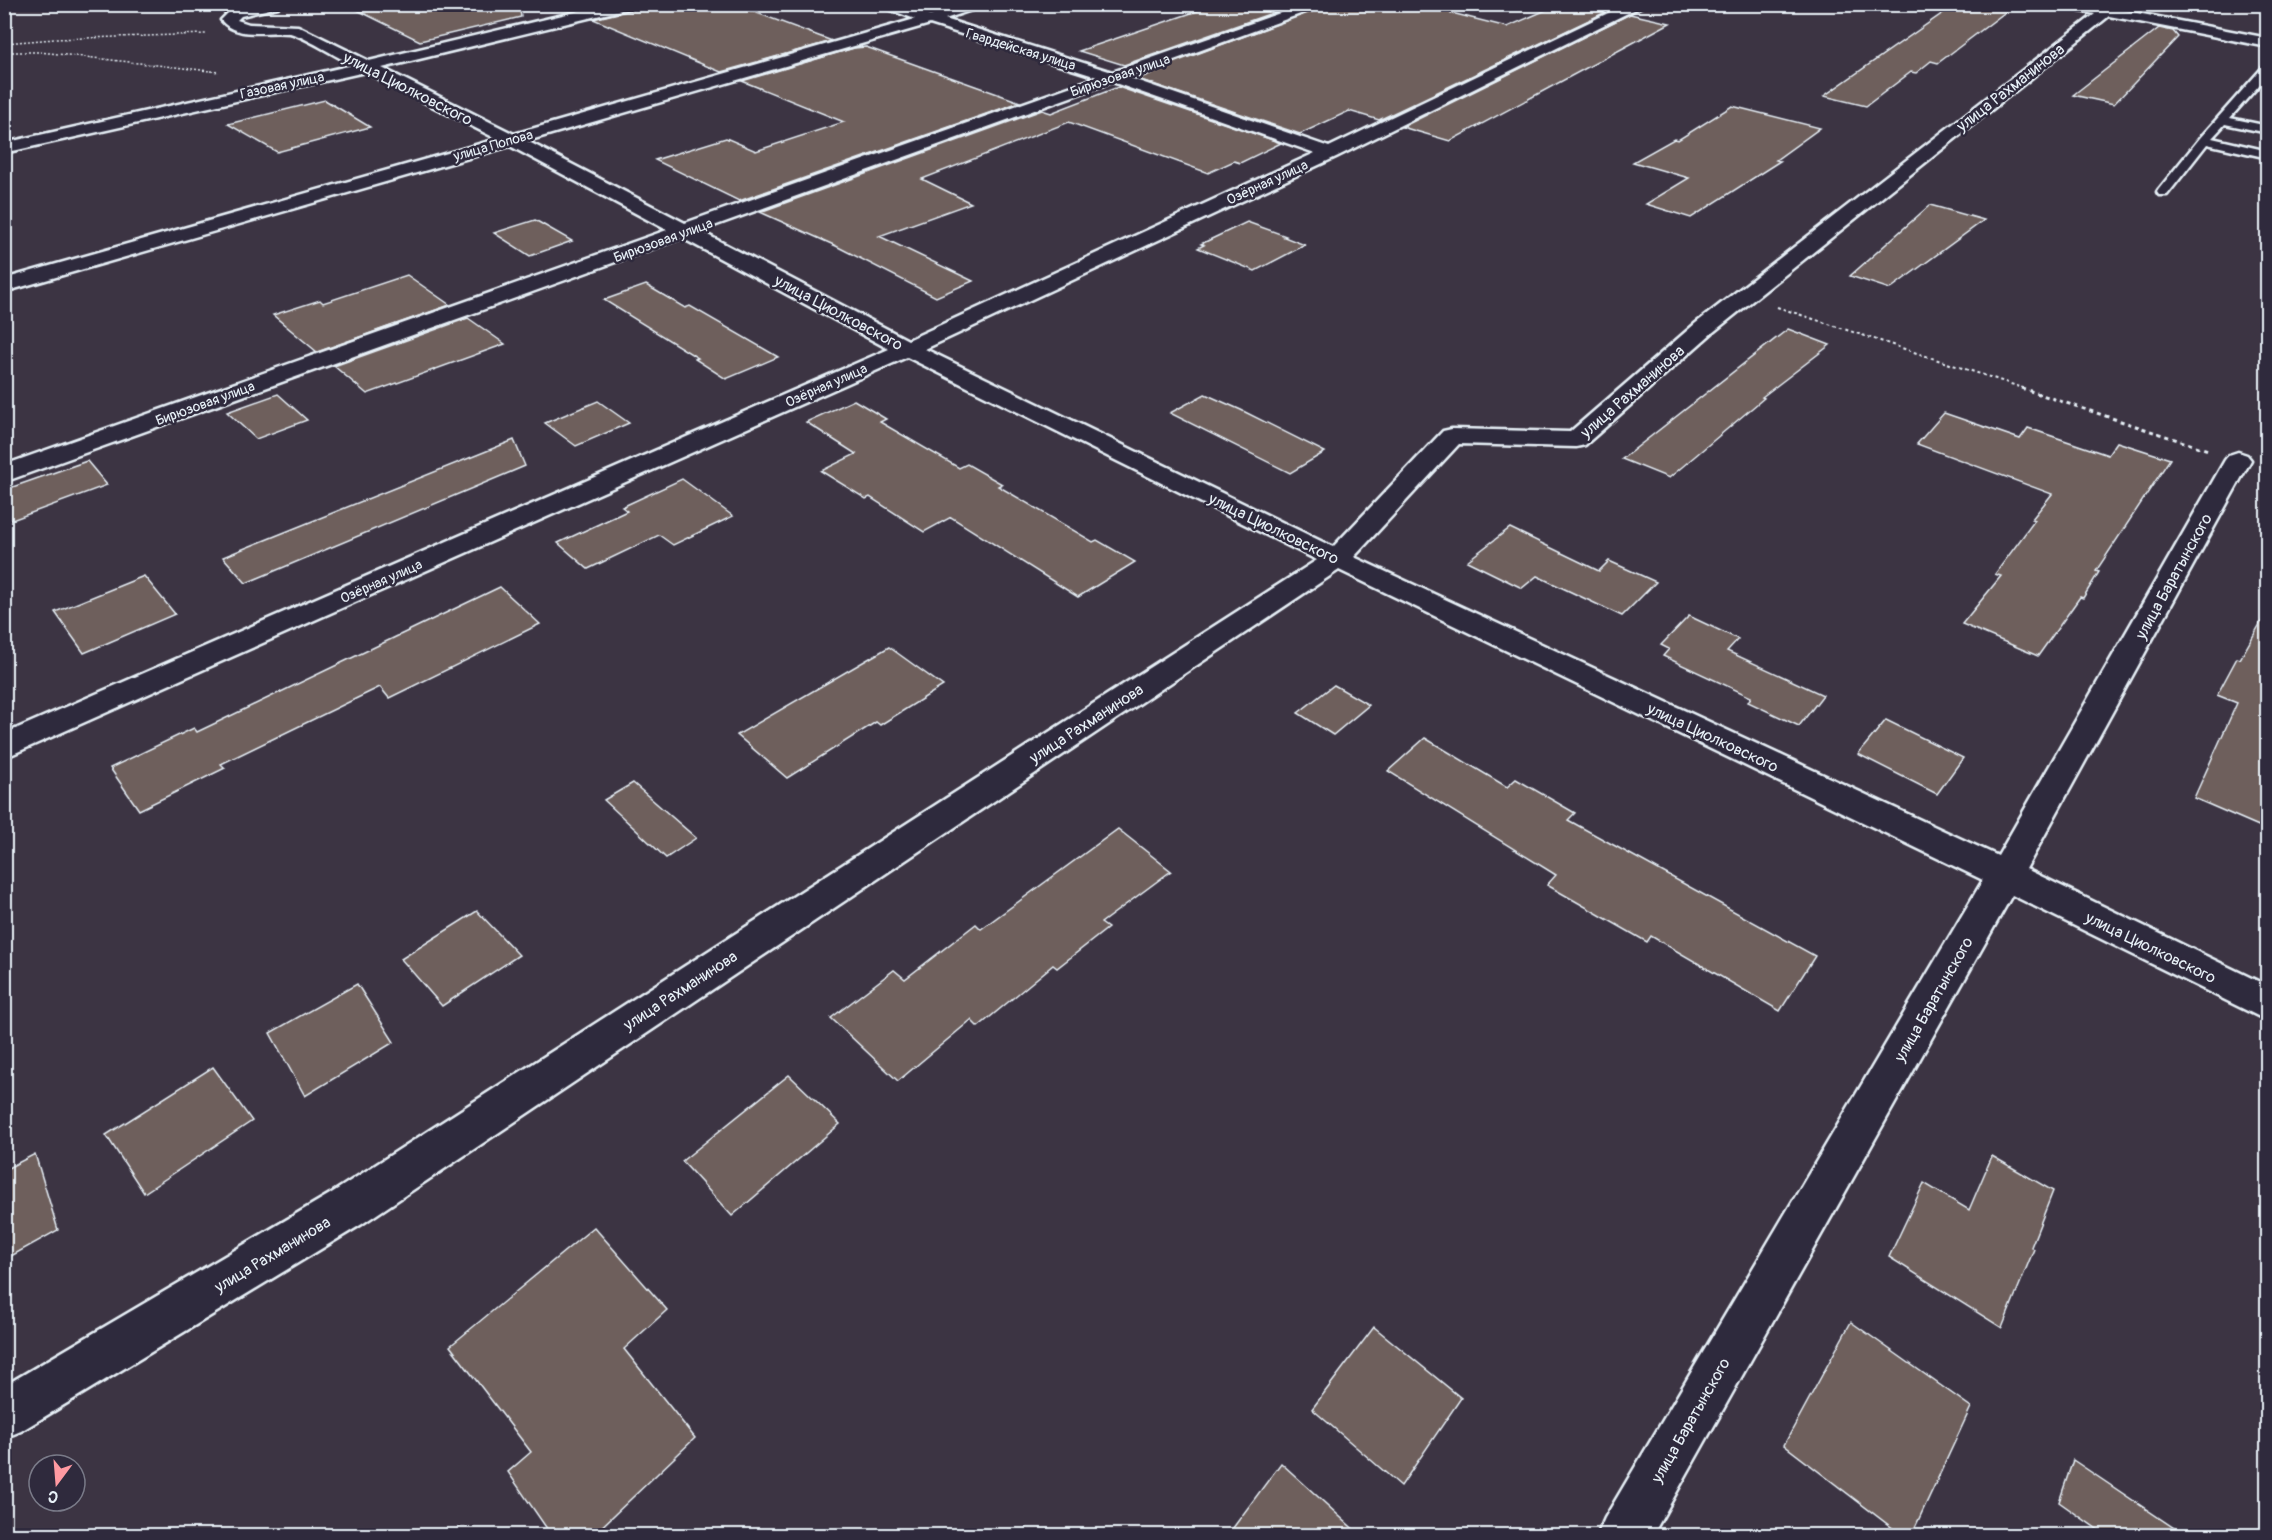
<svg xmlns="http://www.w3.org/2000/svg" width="2272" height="1540" font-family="Pangolin,sans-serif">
	<rect width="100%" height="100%" fill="#3c3443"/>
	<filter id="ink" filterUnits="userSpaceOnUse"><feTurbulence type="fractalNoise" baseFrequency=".0167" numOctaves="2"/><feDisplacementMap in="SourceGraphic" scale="12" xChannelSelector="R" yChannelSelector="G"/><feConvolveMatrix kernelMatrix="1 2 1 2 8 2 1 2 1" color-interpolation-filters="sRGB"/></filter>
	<g filter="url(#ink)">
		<g fill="#6e5e5b" stroke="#e8f1f8" stroke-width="1.5">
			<path d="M345,4H519L521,17L420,41Z"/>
			<path d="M638,4H733L832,41L721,72L593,19L635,9Z"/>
			<path d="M1218,4H1298L1124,65L1079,51Z"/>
			<path d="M1330,4H1416L1507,27L1560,4H1586L1610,10L1379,120L1349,111L1300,134L1138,79L1150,74L1146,73Z"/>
			<path d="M1956,4H2016L1938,63L1931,61L1916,73L1911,72L1866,106L1824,96Z"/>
			<path d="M1630,14L1670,23L1450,141L1402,127Z"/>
			<path d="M2159,28L2173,31L2178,37L2114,104L2073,95Z"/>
			<path d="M866,47L1020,102L739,201L655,160L726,138L756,151L844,122L742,81L854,48Z"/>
			<path d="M1118,87L1281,143L1240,163L1234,161L1208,173L1069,122L922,179L971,203L879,236L973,281L936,297L836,246L760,212L1042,110L1051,113Z"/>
			<path d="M325,100L370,127L277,152L228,124Z"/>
			<path d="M1732,106L1820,128L1776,160L1780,161L1691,218L1646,204L1689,178L1633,162L1674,139L1678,140Z"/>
			<path d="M1930,205L1984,220L1890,289L1850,276Z"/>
			<path d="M535,220L572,241L530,256L494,233Z"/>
			<path d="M1247,222L1286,236L1284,237L1305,245L1255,271L1198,248L1204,245L1201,244Z"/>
			<path d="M407,275L450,305L317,352L273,315L320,300L323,303Z"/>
			<path d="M646,285L685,308L690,306L778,357L726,379L695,359L698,358L604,300Z"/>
			<path d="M468,318L505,344L367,394L334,366Z"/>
			<path d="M1788,329L1830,345L1762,397L1764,398L1669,478L1622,459Z"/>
			<path d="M278,394L307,420L256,439L227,412Z"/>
			<path d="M1205,394L1241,410L1325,452L1290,473L1170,413Z"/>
			<path d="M854,400L886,419L880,422L959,468L967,464L1002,484L998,486L1093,542L1097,540L1135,562L1078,597L951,517L924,532L870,497L866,499L821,471L856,454L806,422Z"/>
			<path d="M598,401L629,423L576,446L545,423Z"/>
			<path d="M1944,413L2020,439L2028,428L2108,455L2117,442L2170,459L2096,571L2099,572L2083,598L2080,597L2038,656L1962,624L2001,576L1995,574L2035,520L2032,519L2052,494L1917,444Z"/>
			<path d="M514,440L525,466L246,583L223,557Z"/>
			<path d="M87,461L107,485L4,523V490Z"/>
			<path d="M682,479L733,516L673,545L659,535L588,569L558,543L627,511L622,507Z"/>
			<path d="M1510,528L1599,571L1609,561L1656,582L1622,616L1537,576L1522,588L1467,561Z"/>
			<path d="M144,576L175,614L84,653L55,612Z"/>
			<path d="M500,587L540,624L389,698L380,687L221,764L225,768L139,810L110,768L194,728L197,732Z"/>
			<path d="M2268,610V830L2194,798L2237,703L2217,695L2237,658L2240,659Z"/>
			<path d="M1689,616L1738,639L1727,651L1823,695L1799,726L1748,702L1751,697L1663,656L1669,649L1661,645Z"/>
			<path d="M889,647L943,686L880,725L876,722L787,778L737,735Z"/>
			<path d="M1334,685L1369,705L1333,735L1298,713Z"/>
			<path d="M1886,720L1963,758L1937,794L1858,754Z"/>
			<path d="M1425,738L1507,787L1516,779L1575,813L1568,820L1815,956L1780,1011L1651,936L1647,942L1547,885L1556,875L1388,771Z"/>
			<path d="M633,783L696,838L666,858L604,800Z"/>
			<path d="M1118,829L1171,871L1101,923L1108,928L1057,968L1053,965L978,1027L971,1020L898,1081L831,1018L894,970L905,979L976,924L981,929Z"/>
			<path d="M477,911L519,955L442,1006L401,959Z"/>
			<path d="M357,984L394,1042L305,1096L270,1033Z"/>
			<path d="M213,1067L252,1121L144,1193L106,1135Z"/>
			<path d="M789,1075L840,1124L732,1216L682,1161Z"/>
			<path d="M35,1154L58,1230L4,1260V1170Z"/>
			<path d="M1992,1156L2053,1191L2031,1247L2034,1249L2002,1328L1889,1257L1924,1183L1969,1210Z"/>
			<path d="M594,1227L667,1310L624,1349L695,1438L592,1536H552L508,1472L531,1452L450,1346Z"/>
			<path d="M1851,1322L1971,1407L1911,1536H1903L1784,1445Z"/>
			<path d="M1374,1327L1461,1398L1401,1486L1312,1409Z"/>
			<path d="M2073,1460L2186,1536H2107L2059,1502Z"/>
			<path d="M1281,1463L1361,1536H1227Z"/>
		</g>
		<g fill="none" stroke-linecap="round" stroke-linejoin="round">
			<defs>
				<path id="lane" d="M2268,65V75L2230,118L2268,126V133L2225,124L2212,138L2268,151V158L2207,144L2167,195H2159L2157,192L2159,189L2200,138L2264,66Z"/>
				<path id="street" d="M254,4H280L278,7L241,16L237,20L249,24L298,26L369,61L609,4H636L634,7L382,68L514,134L915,19L875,4H898L930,15L966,4H990L945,19L1112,72L1306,4H1328L1127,77L1329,147L1627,4H1646L1336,157L925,349L1333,547L1443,431L1452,429L1570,432L1696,323L2095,14L2061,7L2059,4L2102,7L2105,4H2120L2116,9L2268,38V47L2109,16L1712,333L1585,445L1576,447L1459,444L1354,557L1998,856L2225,460L2229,455L2238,452L2247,455L2251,460L2026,869L2268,986V1021L2012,895L1652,1536H1597L1605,1518L1983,880L1339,570L362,1224L21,1431L4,1438V1386L330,1194L1317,560L907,357L4,758V734L889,349L682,238L4,482V465L667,230L510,146L4,292V279L497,139L365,72L4,153V143L353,65C338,58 303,35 289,33C267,30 237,40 221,20L231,10ZM930,24L1097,77L685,223L527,141ZM1112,82L1315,153L908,340L700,231Z"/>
			</defs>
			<use href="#lane" stroke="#e8f1f8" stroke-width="5"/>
			<use href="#street" stroke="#e8f1f8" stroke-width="5"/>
			<g stroke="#e8f1f8" stroke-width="1.5" stroke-dasharray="2 2" stroke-linecap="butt">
				<path d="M182,4L205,9"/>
				<path d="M4,43L55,39L207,34"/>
				<path d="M4,52H40L219,72"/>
			</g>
			<path stroke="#e8f1f8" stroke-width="2" stroke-dasharray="3 3" stroke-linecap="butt" d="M1777,307L2026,389"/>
			<path stroke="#e8f1f8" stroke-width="3" stroke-dasharray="4 4" stroke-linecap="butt" d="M2021,388L2208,450"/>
			<use href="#lane" fill="#2f2a3d" fill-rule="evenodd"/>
			<use href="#street" fill="#2f2a3d" fill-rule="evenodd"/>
		</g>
	</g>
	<g text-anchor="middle" stroke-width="5" stroke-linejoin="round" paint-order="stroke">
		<g font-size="14" fill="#e8f1f8" stroke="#2f2a3d">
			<text transform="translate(1021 49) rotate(17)" y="5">Гвардейская улица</text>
			<text transform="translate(1120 75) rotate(-19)" y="5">Бирюзовая улица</text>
			<text transform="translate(282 85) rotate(-12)" y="5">Газовая улица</text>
			<text transform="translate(493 145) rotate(-16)" y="5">улица Попова</text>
			<text transform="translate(1267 182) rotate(-25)" y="5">Озёрная улица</text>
			<text transform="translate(663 240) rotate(-20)" y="5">Бирюзовая улица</text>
			<text transform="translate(826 385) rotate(-24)" y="5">Озёрная улица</text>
			<text transform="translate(205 403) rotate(-20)" y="5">Бирюзовая улица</text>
			<text transform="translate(381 581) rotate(-24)" y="5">Озёрная улица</text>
		</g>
		<g font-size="16" fill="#e8f1f8" stroke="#2f2a3d">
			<text transform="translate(2010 87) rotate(-38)" y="6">улица Рахманинова</text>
			<text transform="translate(408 88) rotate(27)" y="6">улица Циолковского</text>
			<text transform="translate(839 312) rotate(28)" y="6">улица Циолковского</text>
			<text transform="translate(1632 391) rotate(-41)" y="6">улица Рахманинова</text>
			<text transform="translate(1274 528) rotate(26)" y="6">улица Циолковского</text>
			<text transform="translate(2173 576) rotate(-61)" y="6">улица Баратынского</text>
			<text transform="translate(1086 723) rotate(-33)" y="6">улица Рахманинова</text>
			<text transform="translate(1713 737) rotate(25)" y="6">улица Циолковского</text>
			<text transform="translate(2151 947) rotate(26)" y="6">улица Циолковского</text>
			<text transform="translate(680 990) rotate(-33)" y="6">улица Рахманинова</text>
			<text transform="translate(1933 999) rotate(-60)" y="6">улица Баратынского</text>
			<text transform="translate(272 1254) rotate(-31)" y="6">улица Рахманинова</text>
			<text transform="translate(1690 1420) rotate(-60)" y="6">улица Баратынского</text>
		</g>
	</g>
	<rect width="2272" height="1540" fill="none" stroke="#2f2a3d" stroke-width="24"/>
	<rect x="12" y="12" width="2248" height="1516" fill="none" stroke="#e8f1f8" stroke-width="2" filter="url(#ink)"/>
	<g transform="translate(57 1483) rotate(196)"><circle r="28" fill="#2f2a3d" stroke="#797a88" stroke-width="1.5"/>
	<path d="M0-4.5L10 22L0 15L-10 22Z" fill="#ff9aa2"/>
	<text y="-9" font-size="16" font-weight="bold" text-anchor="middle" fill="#e8f1f8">С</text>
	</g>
</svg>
